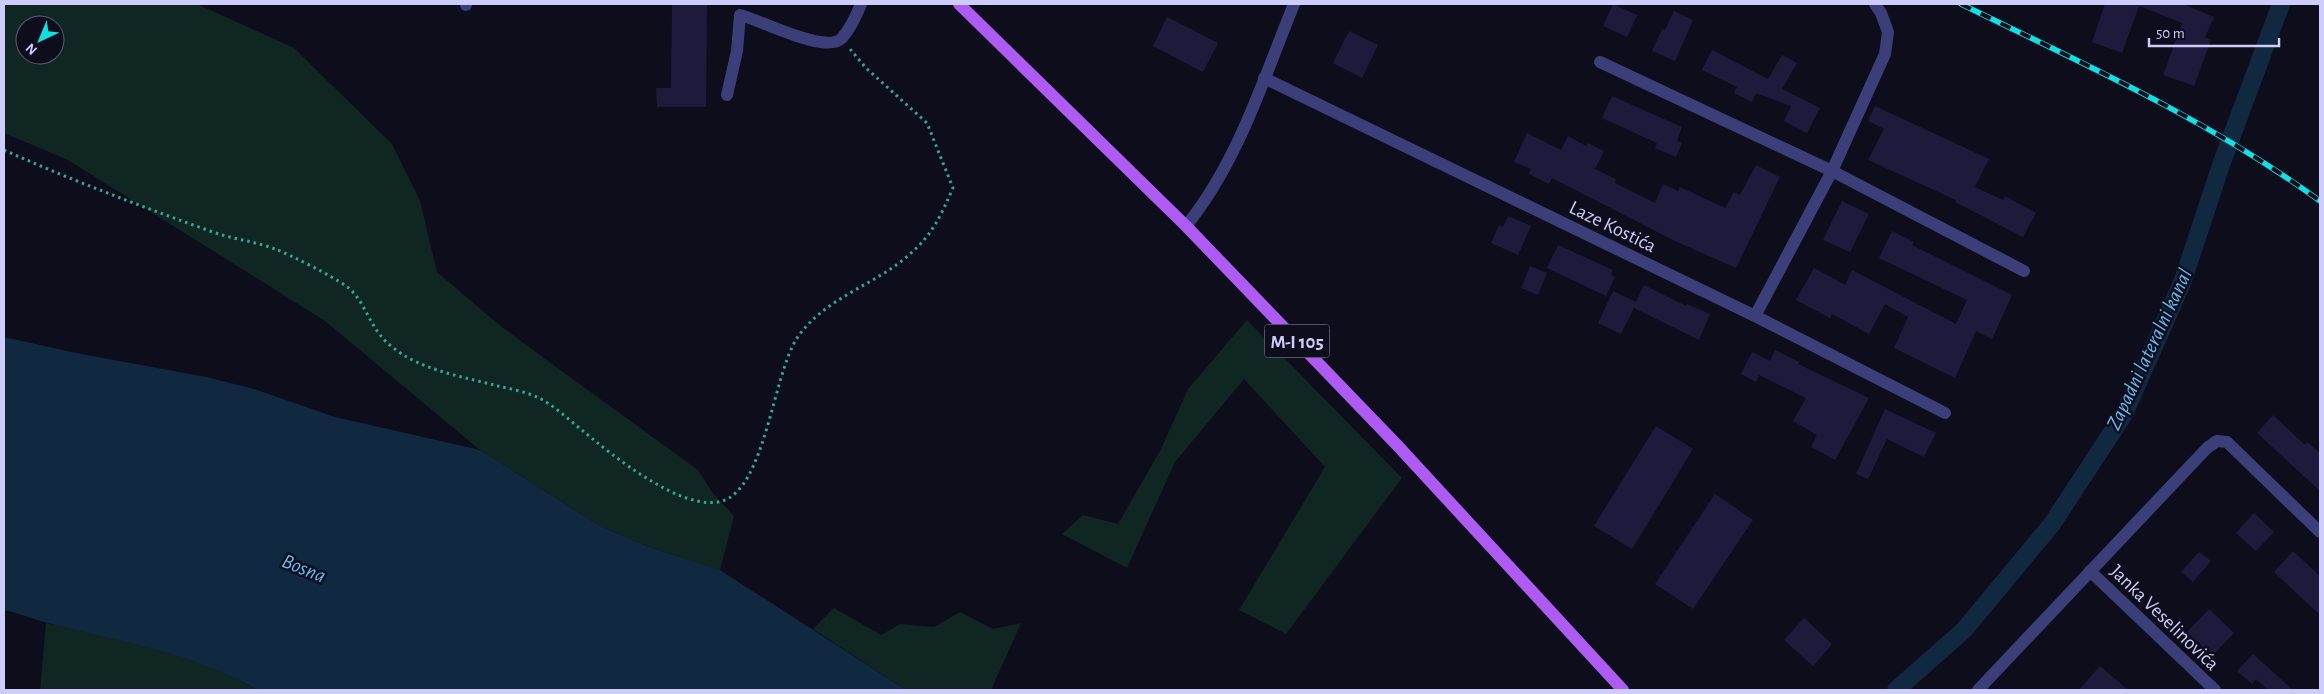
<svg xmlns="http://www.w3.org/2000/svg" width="2324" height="694" font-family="'Alegreya Sans',sans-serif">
	<rect width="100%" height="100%" fill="#0e0d1c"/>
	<g fill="#102623" fill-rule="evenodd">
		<path d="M4,4H197L294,48L392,144L420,201L437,272L498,324L552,364L698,470L712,492L734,516L720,570L646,546L598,525L480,450L325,321L68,160L4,133ZM25,25H55V55H25Z"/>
		<path d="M1247,320L1402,478L1286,634L1239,610L1325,467L1244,379L1175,462L1127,568L1062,534L1083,515L1118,524L1161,449L1188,389Z"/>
		<path d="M834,608L881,635L900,624L934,627L960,612L993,629L1021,623L991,690H906L813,629Z"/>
		<path d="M46,623L147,645L217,668L258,690H40Z"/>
	</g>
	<path fill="#112841" d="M4,337L76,353L206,377L254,389L335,417L480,450L598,525L646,546L720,570L906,690H258C189,651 122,642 48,623C33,619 19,613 4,610Z"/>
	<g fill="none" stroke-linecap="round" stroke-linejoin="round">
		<path stroke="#112841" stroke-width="18" d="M1896,690L1964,630L2052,524L2124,414L2182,283L2222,162L2281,4"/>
	</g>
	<g fill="#1e1a3c">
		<path d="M672,4H707L706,107H657L656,88H671Z"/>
		<path d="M1613,4L1637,15L1627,37L1603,26Z"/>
		<path d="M2105,4H2183L2214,17L2205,37L2211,40L2194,86L2163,75L2182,23L2139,6L2122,53L2092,42Z"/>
		<path d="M1674,11L1693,20L1675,61L1652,51L1662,29L1665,30Z"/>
		<path d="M1167,17L1218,43L1203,72L1153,46Z"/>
		<path d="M1349,31L1378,45L1362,78L1333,63Z"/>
		<path d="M1712,50L1768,79L1782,55L1797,63L1782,89L1820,108L1807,133L1784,121L1791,106L1756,93L1752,102L1734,93L1737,87L1702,70Z"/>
		<path d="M1612,96L1682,127L1677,141L1682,143L1676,157L1655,148L1657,143L1602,118Z"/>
		<path d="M1875,106L1989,159L1975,187L2003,200L2005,196L2036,213L2023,237L1955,202L1956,200L1868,160L1884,129L1868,121Z"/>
		<path d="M1527,133L1561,150L1568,136L1586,146L1588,143L1604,151L1595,169L1616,179L1615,183L1655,203L1663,184L1678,191L1680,187L1725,208L1734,192L1740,195L1756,165L1780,177L1736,268L1675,241L1552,178L1549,184L1529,174L1531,169L1514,162Z"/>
		<path d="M1842,201L1869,214L1850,252L1823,240Z"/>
		<path d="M1508,216L1531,226L1518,255L1491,243L1499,225L1503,227Z"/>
		<path d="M1892,231L1914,242L1912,245L2012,295L1992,339L1976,331L1955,378L1894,348L1908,317L1885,304L1869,334L1832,314L1830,318L1796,300L1814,268L1845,285L1852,270L1956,324L1967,300L1879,258Z"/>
		<path d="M1558,245L1613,270L1611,275L1615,277L1606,296L1547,268Z"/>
		<path d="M1530,266L1547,273L1538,295L1521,288Z"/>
		<path d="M1644,285L1686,306L1687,304L1710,314L1699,340L1634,308L1621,334L1598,323L1613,291L1636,302Z"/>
		<path d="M1775,350L1799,362L1798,364L1869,398L1835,460L1811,447L1817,435L1793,421L1806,398L1759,375L1756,382L1741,374L1752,352L1770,361Z"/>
		<path d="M1885,409L1936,433L1924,457L1887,439L1868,479L1856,474Z"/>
		<path d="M2273,415L2305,445L2307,442L2320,453V491L2257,433Z"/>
		<path d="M1656,426L1693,449L1632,549L1594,526Z"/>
		<path d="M1715,494L1753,520L1693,609L1655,584Z"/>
		<path d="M2254,513L2274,532L2256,551L2236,533Z"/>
		<path d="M2293,551L2320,576V615L2274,572Z"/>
		<path d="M2199,552L2211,561L2193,582L2181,572Z"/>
		<path d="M2209,609L2234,633L2212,656L2187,632Z"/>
		<path d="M1804,618L1832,644L1813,666L1784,640Z"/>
		<path d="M2253,654L2293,690H2268L2256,679L2252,684L2237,671Z"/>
		<path d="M2100,666L2128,690H2079Z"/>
	</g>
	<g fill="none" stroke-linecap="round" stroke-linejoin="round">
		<path stroke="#35a696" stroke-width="3" stroke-dasharray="2.5 4" stroke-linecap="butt" d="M4,150C71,180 140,206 210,231C231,239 254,241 275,249C291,255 332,276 346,286C363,298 368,321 381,336C386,343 397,351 405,356C432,372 468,378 498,386C511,389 527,392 539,398C555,406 569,420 583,431C612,455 683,513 722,501C765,489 773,375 797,338C825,297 876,285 910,254C933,234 941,215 953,188L927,123L866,68L850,49"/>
		<g stroke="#3b3e78" stroke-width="12">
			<path d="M466,5V4"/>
			<path d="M1600,62L1832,171L2024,271"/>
			<path d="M1264,78L1755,316L1945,413"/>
			<path d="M727,95L737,51L740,15C761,20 826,55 842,38C850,29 857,14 861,4"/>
			<path d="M1186,226C1238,162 1263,80 1294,4"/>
			<path d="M1755,316L1832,171L1885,54L1888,32L1881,13L1875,4"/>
			<path d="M2090,571L2215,690"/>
			<path d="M1978,690L2207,448L2217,441L2227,442L2320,532"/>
		</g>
		<path stroke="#ad5bf3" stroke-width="12" d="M959,4L1186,226L1397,445L1623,690"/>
		<defs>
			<path id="rail" d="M1961,4C2084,64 2209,120 2320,201"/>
		</defs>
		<use href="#rail" stroke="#10e0e3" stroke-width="5.5"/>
		<use href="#rail" stroke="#0e0d1c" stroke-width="4" stroke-dasharray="11" stroke-linecap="butt"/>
	</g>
	<g text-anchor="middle" stroke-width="5" stroke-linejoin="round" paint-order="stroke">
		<rect fill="#0e0d1c" stroke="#9493b8" stroke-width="1" x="1264.5" y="324.5" width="65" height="33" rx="4"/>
		<g font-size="19" font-weight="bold" fill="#cdccfb">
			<text x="1297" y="348">M-I 105</text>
		</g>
		<g font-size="20" fill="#cdccfb" stroke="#0e0d1c">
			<text transform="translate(1613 226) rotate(26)" y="7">Laze Kostića</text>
			<text transform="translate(2165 617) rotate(44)" y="7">Janka Veselinovića</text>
		</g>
		<g font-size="21" font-style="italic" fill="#61bcf4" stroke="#0e0d1c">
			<text transform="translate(2149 349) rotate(-65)" y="7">Zapadni lateralni kanal</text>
			<text transform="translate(304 568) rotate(22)" y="7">Bosna</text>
		</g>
	</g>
	<rect width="2324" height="694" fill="none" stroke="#cdccfb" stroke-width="10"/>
	<g transform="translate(40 40) rotate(224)"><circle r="24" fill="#0e0d1c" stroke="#5a5975"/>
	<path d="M0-4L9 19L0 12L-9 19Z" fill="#10e0e3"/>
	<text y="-8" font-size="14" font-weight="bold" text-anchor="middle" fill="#cdccfb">N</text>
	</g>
	<path d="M2149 38v8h130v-8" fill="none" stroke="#cdccfb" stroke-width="2.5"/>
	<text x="2156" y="38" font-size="15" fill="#cdccfb" stroke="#0e0d1c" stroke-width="4" paint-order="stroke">50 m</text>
</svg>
